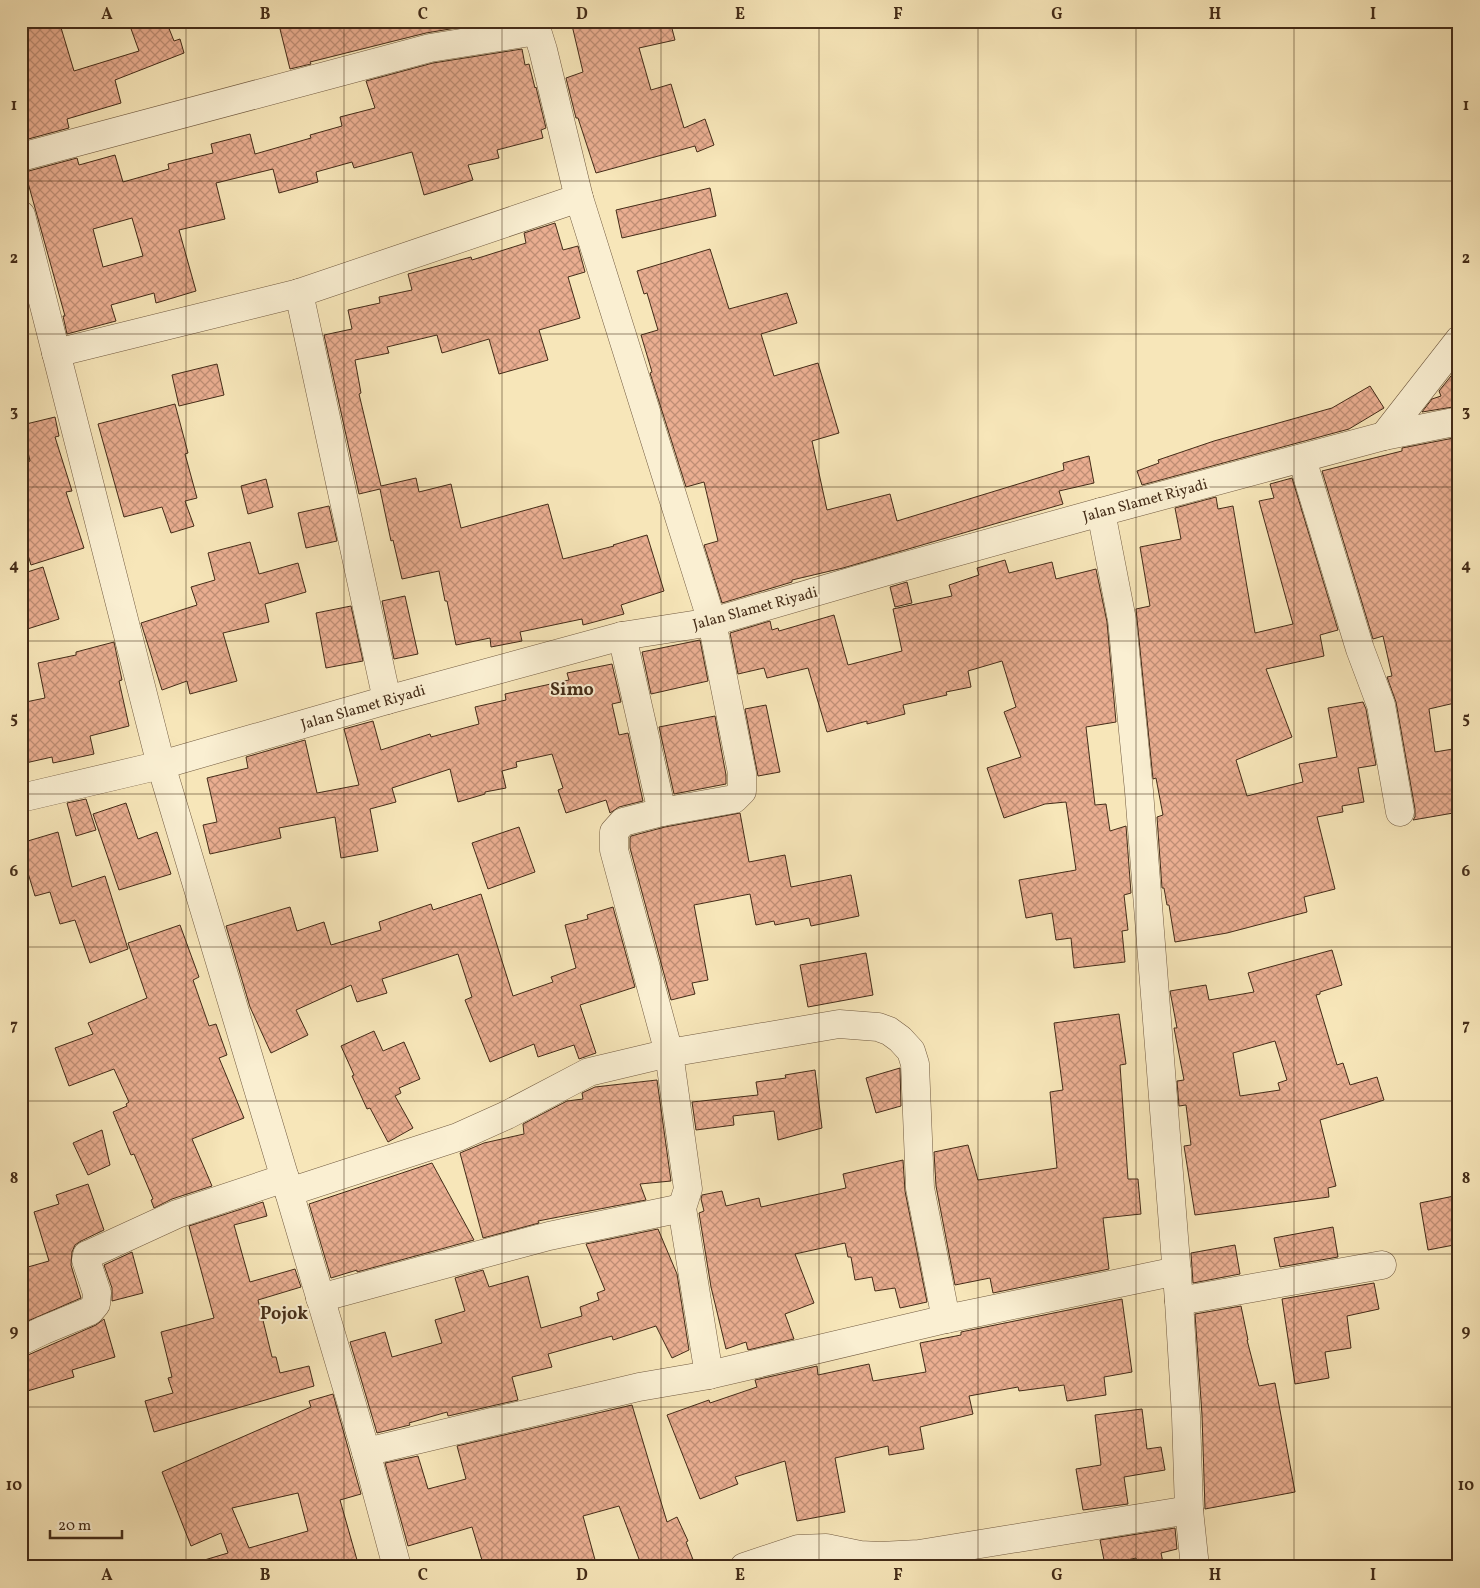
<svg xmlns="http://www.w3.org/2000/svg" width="1480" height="1588" font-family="Vollkorn,serif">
	<defs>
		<pattern id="building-cross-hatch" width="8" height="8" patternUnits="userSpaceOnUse" patternTransform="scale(1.25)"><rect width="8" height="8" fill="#eaae91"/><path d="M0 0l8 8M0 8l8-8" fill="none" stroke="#bf8e75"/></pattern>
	</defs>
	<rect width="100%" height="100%" fill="#f7e6b9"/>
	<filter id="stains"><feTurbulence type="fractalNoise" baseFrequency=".004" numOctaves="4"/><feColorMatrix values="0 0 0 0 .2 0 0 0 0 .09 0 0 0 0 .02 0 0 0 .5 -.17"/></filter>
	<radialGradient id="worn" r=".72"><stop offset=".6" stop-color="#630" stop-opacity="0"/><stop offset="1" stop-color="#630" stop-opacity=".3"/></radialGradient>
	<g fill="url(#building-cross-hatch)" stroke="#442c18" fill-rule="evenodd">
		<path d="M21,21H59L74,71L139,51L130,26L143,21H166L174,41L180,39L184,53L115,80L121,103L67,119L69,128L21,141Z"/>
		<path d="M278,21H461L462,27L426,33L310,62L311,64L290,69Z"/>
		<path d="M571,21H670L675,40L639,48L651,90L671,84L684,128L705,119L714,145L697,152L695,146L596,173L578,118H576L566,78L583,72Z"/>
		<path d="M522,49L525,65L529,64L535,88L536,87L546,128L541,130L543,138L497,150L499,158L468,165L473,180L424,195L412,152L354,168L352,162L316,172L318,182L279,193L273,169L216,183L225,219L179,230L196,291L156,303L154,293L111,305L116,321L67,334L63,316H65L25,172L77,158L79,165L115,155L123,182L169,169L168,164L213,153L211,144L250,134L255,154L311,138L310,135L342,126L340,117L375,108L366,81L433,63ZM132,218L143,256L103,267L93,229Z"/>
		<path d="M710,188L716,216L622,238L616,210Z"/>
		<path d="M555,223L563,250L578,246L585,272L568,277L580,318L539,330L548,360L499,374L489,339L442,353L437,335L387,347L389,353L355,360L361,393L359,394L381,486L416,478L419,492L451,484L461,528L548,504L563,559L614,546L613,545L647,535L664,591L621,605L624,614L583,625L582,619L520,632L522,641L491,647L490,638L456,645L447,601H445L439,571L402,579L393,540L391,541L380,489L359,494L324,335L352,329L348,310L380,303L379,297L412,290L408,274L471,257L472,260L526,243L524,233Z"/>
		<path d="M710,249L729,309L787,293L797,323L761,334L774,376L818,363L839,433L812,441L827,510L890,494L897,521L1064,470L1063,463L1089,456L1094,483L1059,491L1063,504L843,568L792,580V582L722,603L704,545L718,541L704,482L686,487L650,373L652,372L641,335L658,330L647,293L644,294L637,271Z"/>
		<path d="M217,364L224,395L179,406L172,375Z"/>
		<path d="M1459,369V406L1422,412L1432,399L1441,396L1439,391L1455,371Z"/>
		<path d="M1370,386L1384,408L1349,429L1142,485L1137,471L1159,463L1158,460L1214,441L1332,408Z"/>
		<path d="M175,404L188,453L185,454L197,498L185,501L194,526L171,533L162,507L124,517L98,424Z"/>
		<path d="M55,417L59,436L55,437L72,491L66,492L84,548L31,565L21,532V464L30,461L22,425Z"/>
		<path d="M1459,437V702L1429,709L1435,752L1459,748V812L1413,820L1415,817V809L1396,702L1387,677L1392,676L1383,636L1373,639L1322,471L1402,451V448Z"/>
		<path d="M1292,478L1338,630L1320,635L1324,656L1266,669L1292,737L1236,760L1247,796L1303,782L1299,764L1337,757L1328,708L1363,702L1366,709L1376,765L1358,768L1364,802L1342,806L1343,812L1317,817L1335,889L1304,897L1307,912L1227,933L1175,942L1169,905H1167L1164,888H1162L1157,817L1163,815L1156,778L1153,779L1136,609L1150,606L1140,547L1181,539L1175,508L1216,497L1218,509L1233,506L1255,633L1293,624L1259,501L1274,498L1270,484Z"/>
		<path d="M266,479L273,507L248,514L241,486Z"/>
		<path d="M329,506L337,541L306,548L298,513Z"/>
		<path d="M250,542L259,574L298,563L306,592L265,604L269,622L223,633L237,681L190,694L187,681L162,690L141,623L197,605L191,587L215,580L208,553Z"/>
		<path d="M1005,560L1009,573L1052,562L1056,579L1096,569L1107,622L1116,722L1086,727L1095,805L1106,804L1110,831L1126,826L1131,893L1124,895L1128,930L1122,931L1125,962L1074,968L1071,938L1056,940L1052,913L1026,918L1019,880L1076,870L1066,802L1045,804L1004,818L987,768L1021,757L1004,712L1016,707L1002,661L968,671L971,687L946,692L947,695L903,705L905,714L867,724V721L827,732L808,668L767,678L764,668L738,674L730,633L770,621L772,630L778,628L779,631L834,615L848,665L902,651L893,609L952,596L949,585L979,575L977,568Z"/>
		<path d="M43,567L59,619L21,631V574Z"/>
		<path d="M907,582L912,603L895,607L890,587Z"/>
		<path d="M405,596L418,654L394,659L382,601Z"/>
		<path d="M351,606L363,661L326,668L316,613Z"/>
		<path d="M700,640L708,681L651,694L642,652Z"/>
		<path d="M114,642L122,680L119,681L129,726L90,736L94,754L53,763L52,757L21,764V703L45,698L38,663L76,655V652Z"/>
		<path d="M612,664L621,702L612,704L619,735L628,733L643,801L619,807L610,813L606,800L566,813L558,790L563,788L552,754L516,762L517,767L502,771L506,788L485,792V794L458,802L450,769L392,788L396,802L370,809L378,851L341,858L335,817L279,828L281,838L210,854L203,825L217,822L207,778L248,768L246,757L305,740L317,793L359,785L344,729L373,721L381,750L430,734L431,737L479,724L475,707L506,700L505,694L569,680L567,673Z"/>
		<path d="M766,705L780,772L758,776L745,709Z"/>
		<path d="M715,716L726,775V784L674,794L659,727Z"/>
		<path d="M86,799L96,830L76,836L67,803Z"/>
		<path d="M126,803L138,839L157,832L171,874L119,890L93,814Z"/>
		<path d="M740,813L749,862L785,855L791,887L851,875L859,916L811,926L809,918L775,925L774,921L756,925L750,894L694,905L708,980L692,983L695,994L671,1000L630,848V838L631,836L665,827Z"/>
		<path d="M519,827L535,872L488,889L472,843Z"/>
		<path d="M58,832L72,887L105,876L128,949L90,963L75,920L60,924L50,892L35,896L21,850V843Z"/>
		<path d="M481,894L513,996L553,982L551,977L576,968L565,925L588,919L587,915L613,907L635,987L580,1005L596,1053L579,1059L574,1045L538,1057L534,1044L490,1062L465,1000L472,997L458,954L382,979L387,993L357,1002L351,985L296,1010L308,1035L271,1053L250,1007L226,926L290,907L297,931L324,922L331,945L381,930L379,922L431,904L433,910Z"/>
		<path d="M180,925L199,977L193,980L209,1026L216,1024L227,1055L219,1058L244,1118L192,1139L212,1186L172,1199L154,1208L151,1200L153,1199L134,1154L131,1155L113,1112L127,1106L126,1104L129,1102L114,1069L69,1086L55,1048L93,1034L88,1023L147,998L128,943Z"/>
		<path d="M1332,950L1342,985L1320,992V994L1316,995L1337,1065L1343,1063L1350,1085L1377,1077L1384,1100L1320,1120L1336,1186L1328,1188L1329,1197L1195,1215L1184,1146L1191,1145L1186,1105L1179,1106L1177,1081L1184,1080L1174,1028H1177L1170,991L1206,985L1209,1000L1254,992L1248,973ZM1275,1041L1287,1080L1278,1083L1280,1090L1240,1096L1233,1053Z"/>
		<path d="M866,953L873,995L808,1007L800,965Z"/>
		<path d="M1119,1014L1126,1064L1120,1065L1128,1179H1138L1141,1214L1103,1218L1109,1269L993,1293L990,1278L955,1285L936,1186L934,1152L968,1145L978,1180L1057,1168L1050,1092L1063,1090L1054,1023Z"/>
		<path d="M374,1031L383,1051L404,1042L420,1079L399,1088L401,1093L395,1096L413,1128L388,1142L370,1108L367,1109L352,1076L354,1075L341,1046Z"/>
		<path d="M900,1068L901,1106L876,1113L866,1078Z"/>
		<path d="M815,1070L822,1128L778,1140L774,1111L733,1116L734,1125L696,1130L692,1102L758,1095L756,1082L786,1078L785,1075Z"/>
		<path d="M657,1080L671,1181L640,1184L646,1200L538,1221L539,1223L483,1238L460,1153L484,1143L524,1134L523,1124L567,1101L583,1099L582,1093L595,1087Z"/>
		<path d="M102,1130L110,1165L88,1175L73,1143Z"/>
		<path d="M903,1160L905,1191L927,1302L900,1308L895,1288L875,1291L872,1277L855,1280L851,1257H848L845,1243L795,1254L814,1303L785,1314L794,1339L748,1350L746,1342L726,1349L711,1287L699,1213L704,1211L701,1199L702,1195L722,1191L726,1206L759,1198L761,1207L846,1188L843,1174Z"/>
		<path d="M432,1163L474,1240L357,1272V1270L331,1278L309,1204Z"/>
		<path d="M88,1184L104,1230L81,1241L75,1245L72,1252L71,1265L81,1298L21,1324V1269L49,1261L34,1212L59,1204L56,1195Z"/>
		<path d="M1459,1195V1244L1428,1250L1420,1203Z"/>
		<path d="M263,1202L267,1216L234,1225L250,1282L295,1269L301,1287L258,1300L272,1357H276L280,1373L309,1366L314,1386L154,1432L145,1401L173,1393L168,1378L172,1377L161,1332L214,1318L189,1226Z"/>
		<path d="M1333,1227L1338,1257L1280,1267L1274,1238Z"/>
		<path d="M658,1229L677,1274L689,1350L672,1358L656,1326L613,1340L612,1336L548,1354L552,1367L512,1377L518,1400L448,1416L447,1412L409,1423L410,1425L377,1433L350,1342L385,1332L392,1357L442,1343L435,1320L465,1311L455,1278L483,1270L489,1287L528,1276L541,1328L582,1316L580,1307L599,1300L597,1293L605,1290L586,1244Z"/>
		<path d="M1235,1245L1240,1274L1193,1283L1191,1253Z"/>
		<path d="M132,1252L143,1293L112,1301V1288L104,1265Z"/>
		<path d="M1374,1283L1379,1309L1347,1316L1351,1348L1325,1352L1329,1378L1295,1384L1282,1299Z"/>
		<path d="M1122,1299L1132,1372L1104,1377L1106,1395L1067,1401L1064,1385L1019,1391L1018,1387L969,1396L973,1414L920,1427L924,1449L889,1455L888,1446L835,1458L845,1512L797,1521L785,1461L735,1477L738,1484L700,1499L667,1415L709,1400L710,1403L757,1387L755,1380L817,1366L818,1375L869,1364L873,1381L926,1372L920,1343L961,1335V1332Z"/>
		<path d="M1241,1306L1248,1340H1247L1259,1386L1275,1383L1295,1492L1205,1509L1202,1415L1195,1314Z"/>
		<path d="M104,1319L115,1357L72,1370L74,1377L21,1393V1356L28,1355L96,1325Z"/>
		<path d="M333,1394L361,1494L340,1500L359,1567H202L201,1561L228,1553L221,1533L191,1546L162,1472L311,1407L309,1401ZM298,1493L308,1531L249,1548L232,1508Z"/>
		<path d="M632,1405L667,1522L677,1517L688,1541L686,1542L696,1567H642L619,1506L583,1516L597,1567H484L472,1527L408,1546L385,1463L418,1456L428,1489L466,1479L457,1446Z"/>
		<path d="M1142,1409L1147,1449L1161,1447L1165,1470L1124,1477L1128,1504L1083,1510L1076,1469L1101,1465L1095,1415Z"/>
		<path d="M1175,1528L1177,1549L1161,1553L1164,1567H1138L1136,1558L1105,1565L1100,1540Z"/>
	</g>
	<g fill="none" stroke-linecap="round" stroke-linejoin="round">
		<defs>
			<g id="minor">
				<path d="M534,21L543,50L579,198L712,622L742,773V791L734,799L662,812L623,822L614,832V850L669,1053L688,1189L682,1208L709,1375"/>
				<path d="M21,157L430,48L537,31"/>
				<path d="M21,215L161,765L289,1192L366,1452L397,1567"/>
				<path d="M299,293L387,700"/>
				<path d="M56,353L299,293L579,198"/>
				<path d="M1384,436L1459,340"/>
				<path d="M1302,459L1360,649L1381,705L1400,812"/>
				<path d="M1101,512L1122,620L1139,791L1179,1301L1186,1416L1189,1510L1195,1567"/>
				<path d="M622,636L662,812"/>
				<path d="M21,798L161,765L387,700L622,636L712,622L884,572L1101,512L1384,436L1459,421"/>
				<path d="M289,1192L458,1137L507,1115L589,1072L669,1053L839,1024L878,1027L889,1031L900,1039L911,1051L915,1064L920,1188L946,1319"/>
				<path d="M320,1298L549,1236L682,1208"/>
				<path d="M1179,1301L1382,1265"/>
				<path d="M21,1341L44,1330L90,1311L96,1304L97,1293L86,1260L87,1255L92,1253L177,1214L285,1178"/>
				<path d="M366,1452L639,1387L709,1375L946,1319L1177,1271"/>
				<path d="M744,1567L798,1549L826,1548L860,1555L880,1556L919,1554L1189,1510"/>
			</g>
		</defs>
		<use href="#minor" stroke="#715a40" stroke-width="29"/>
		<use href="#minor" stroke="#faefd2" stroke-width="28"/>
	</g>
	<path fill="none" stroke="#442c18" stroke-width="1" stroke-opacity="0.55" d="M186,21V1567M344,21V1567M502,21V1567M661,21V1567M819,21V1567M978,21V1567M1136,21V1567M1294,21V1567M21,181H1459M21,334H1459M21,487H1459M21,641H1459M21,794H1459M21,947H1459M21,1101H1459M21,1254H1459M21,1407H1459"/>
	<g text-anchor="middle" stroke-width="4" stroke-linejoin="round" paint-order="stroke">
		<g font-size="15" fill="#442c18" stroke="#faefd2">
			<text transform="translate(1145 500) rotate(-15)" y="5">Jalan Slamet Riyadi</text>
			<text transform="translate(755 608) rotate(-15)" y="5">Jalan Slamet Riyadi</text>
			<text transform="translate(363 707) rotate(-16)" y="5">Jalan Slamet Riyadi</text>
		</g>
		<g font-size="18" font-weight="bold" fill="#442c18" stroke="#faefd2">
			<text x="572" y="695">Simo</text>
			<text x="284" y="1319">Pojok</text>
		</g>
	</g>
	<rect width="1480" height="1588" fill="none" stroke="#f7e6b9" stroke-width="55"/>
	<path d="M50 1530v8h72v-8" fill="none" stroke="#442c18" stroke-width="2.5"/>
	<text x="58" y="1530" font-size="15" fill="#442c18" stroke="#faefd2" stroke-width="4" paint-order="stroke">20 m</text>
	<rect x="28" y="28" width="1424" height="1532" fill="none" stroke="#442c18" stroke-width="2"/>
	<g font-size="16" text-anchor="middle" font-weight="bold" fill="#442c18">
		<text x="107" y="19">A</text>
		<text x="265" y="19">B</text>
		<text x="423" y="19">C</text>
		<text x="582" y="19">D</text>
		<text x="740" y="19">E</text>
		<text x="898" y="19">F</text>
		<text x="1057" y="19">G</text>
		<text x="1215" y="19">H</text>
		<text x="1373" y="19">I</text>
		<text x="14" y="110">1</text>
		<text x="1466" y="110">1</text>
		<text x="14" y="263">2</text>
		<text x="1466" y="263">2</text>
		<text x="14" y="416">3</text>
		<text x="1466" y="416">3</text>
		<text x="14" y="570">4</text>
		<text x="1466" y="570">4</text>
		<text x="14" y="723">5</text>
		<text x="1466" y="723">5</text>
		<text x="14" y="876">6</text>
		<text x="1466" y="876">6</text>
		<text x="14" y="1030">7</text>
		<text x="1466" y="1030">7</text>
		<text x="14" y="1183">8</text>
		<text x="1466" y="1183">8</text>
		<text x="14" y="1336">9</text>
		<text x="1466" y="1336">9</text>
		<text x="14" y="1490">10</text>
		<text x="1466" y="1490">10</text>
		<text x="107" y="1580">A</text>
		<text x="265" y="1580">B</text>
		<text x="423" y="1580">C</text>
		<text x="582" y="1580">D</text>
		<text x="740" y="1580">E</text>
		<text x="898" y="1580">F</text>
		<text x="1057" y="1580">G</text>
		<text x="1215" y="1580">H</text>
		<text x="1373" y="1580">I</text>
	</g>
	<rect width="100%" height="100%" filter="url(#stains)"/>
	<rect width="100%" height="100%" fill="url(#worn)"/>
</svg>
